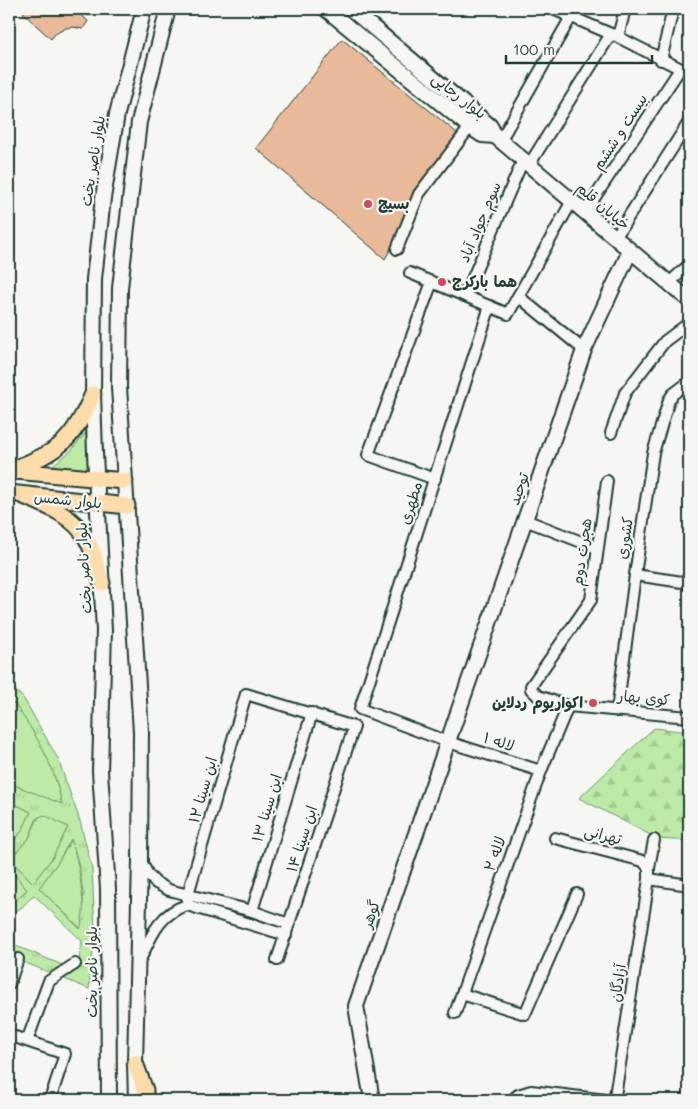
<svg xmlns="http://www.w3.org/2000/svg" width="698" height="1109" font-family="Mali,'Playpen Sans Arabic',sans-serif">
	<defs>
		<pattern id="forest-firs" width="22" height="20" patternUnits="userSpaceOnUse" patternTransform="scale(1.25)"><rect width="22" height="20" fill="#bdeaa7"/><path d="M5 1l3.5 6h-7zM16 11l3.5 6h-7z" fill="#a2ca90"/></pattern>
		<pattern id="park-tufts" width="24" height="20" patternUnits="userSpaceOnUse" patternTransform="scale(1.25)"><rect width="24" height="20" fill="#bdeaa7"/><path d="M3 7l-1-3M5 7V3M7 7l1-3M15 17l-1-3M17 17v-4M19 17l1-3" fill="none" stroke="#a2ca90"/></pattern>
	</defs>
	<rect width="100%" height="100%" fill="#f6f6f2"/>
	<filter id="ink" filterUnits="userSpaceOnUse"><feTurbulence type="fractalNoise" baseFrequency=".02" numOctaves="2"/><feDisplacementMap in="SourceGraphic" scale="10" xChannelSelector="R" yChannelSelector="G"/><feConvolveMatrix kernelMatrix="1 2 1 2 8 2 1 2 1" color-interpolation-filters="sRGB"/></filter>
	<g filter="url(#ink)">
		<g fill="#bdeaa7" stroke="#6e946e">
			<path d="M86,432L88,473L50,467L71,451Z"/>
			<path d="M14,702C38,736 54,764 62,805L9,783V706Z"/>
			<path d="M9,801L31,812L22,831L9,847Z"/>
			<path d="M44,814L68,827L53,857L33,883L10,859L29,838L38,818Z"/>
			<path d="M72,839L79,871L84,908L81,929L39,888L58,862Z"/>
			<path d="M9,867L27,890L9,906Z"/>
		</g>
		<path fill="url(#forest-firs)" stroke="#6e946e" d="M654,728L689,732V841L658,839L579,798Z"/>
		<path fill="url(#park-tufts)" stroke="#6e946e" fill-rule="evenodd" d="M9,683L24,699L58,759L80,821L92,869L95,931L89,989L9,956V943L77,971L82,941L34,895L21,908L9,915V906L27,890L9,867V847L22,831L31,812L9,801V783L62,804C54,764 37,736 14,703L9,705ZM44,815L68,827L53,857L33,883L10,859L29,838L37,818ZM71,839C80,864 88,904 80,929L39,888L58,862Z"/>
		<g fill="#e9ba99" stroke="#1f3d34">
			<path d="M27,9H90L92,12L89,16L84,11L81,15L88,21L83,29L73,27L66,28L55,34L51,39L23,13Z"/>
			<path d="M342,39L457,133L385,259L256,148Z"/>
		</g>
		<g fill="none" stroke-linecap="round" stroke-linejoin="round">
			<defs>
				<g id="street">
					<path d="M553,9L618,37L689,73"/>
					<path d="M618,37L625,9"/>
					<path d="M661,60L673,9"/>
					<path d="M500,141L571,17L573,9"/>
					<path d="M529,165L611,34"/>
					<path d="M585,212L680,69"/>
					<path d="M615,238L689,122"/>
					<path d="M397,249L419,194L470,127"/>
					<path d="M410,273L508,314L572,201"/>
					<path d="M432,282L368,455L435,479"/>
					<path d="M669,283L689,265"/>
					<path d="M465,296L523,160"/>
					<path d="M518,296L584,350"/>
					<path d="M490,306L360,709L448,742L541,771"/>
					<path d="M611,433L625,393L665,341L689,323"/>
					<path d="M607,481L591,600L531,686V689L538,696L568,706L689,717"/>
					<path d="M525,520L597,548"/>
					<path d="M635,575L689,583"/>
					<path d="M617,711L635,575L653,453L669,400L673,394L689,382"/>
					<path d="M555,838L643,861L649,868V879L615,1096L610,1100"/>
					<path d="M141,861L148,875L156,883L169,890L252,911L289,924"/>
					<path d="M649,868L654,840"/>
					<path d="M649,879L689,885"/>
					<path d="M187,905L188,894L246,694L354,727L277,960"/>
					<path d="M252,911L312,713"/>
					<path d="M139,962C151,937 158,914 187,905L286,935"/>
					<path d="M9,984L18,959"/>
					<path d="M462,994L525,1014L577,894"/>
					<path d="M455,1013L541,771L568,706"/>
					<path d="M9,1035L65,1054L50,1100"/>
					<path d="M27,1041L49,981L75,964"/>
					<path d="M512,1100L518,1095L531,1091L606,1100"/>
				</g>
				<g id="secondary">
					<path d="M326,9L470,127L482,135L495,136"/>
					<path d="M351,9L490,126L495,136L689,300"/>
					<path d="M109,1100L108,889L100,771L104,631L95,453L93,394L94,279L103,198L117,114L144,9"/>
					<path d="M136,1100L135,1063L140,860L141,732L119,387L120,288L139,122L168,9"/>
					<path d="M372,1100L356,1006L584,350L630,251"/>
				</g>
				<g id="primary">
					<path d="M11,470C59,451 72,443 93,394"/>
					<path d="M15,471L125,481"/>
					<path d="M9,493L127,506"/>
					<path d="M21,495C46,505 75,516 88,541C95,554 97,570 102,583"/>
					<path d="M135,1063L145,1090V1100"/>
				</g>
			</defs>
			<use href="#street" stroke="#1f3d34" stroke-width="14"/>
			<use href="#secondary" stroke="#1f3d34" stroke-width="18"/>
			<use href="#primary" stroke="#1f3d34" stroke-width="19"/>
			<use href="#street" stroke="#f6f6f2" stroke-width="10"/>
			<use href="#secondary" stroke="#f6f6f2" stroke-width="14"/>
			<use href="#primary" stroke="#fddcac" stroke-width="15"/>
		</g>
	</g>
	<g fill="#d1495b" stroke="#f6f6f2" stroke-width="2">
		<circle cx="368" cy="204" r="5"/>
		<circle cx="442" cy="282" r="5"/>
		<circle cx="593" cy="703" r="5"/>
	</g>
	<g text-anchor="middle" stroke-width="4.5" stroke-linejoin="round" paint-order="stroke">
		<g font-size="15" fill="#1f3d34" stroke="#f6f6f2">
			<text transform="translate(459 96) rotate(38)" y="5">بلوار رجایی</text>
			<text transform="translate(620 132) rotate(-57)" y="5">بیست و ششم</text>
			<text transform="translate(93 161) rotate(-81)" y="5">بلوار ناصر بخت</text>
			<text transform="translate(603 206) rotate(40)" y="5">خیابان قلم</text>
			<text transform="translate(480 222) rotate(-67)" y="5">سوم جواد آباد</text>
			<text transform="translate(519 489) rotate(-71)" y="5">توحید</text>
			<text transform="translate(68 500) rotate(6)" y="5">بلوار شمس</text>
			<text transform="translate(411 503) rotate(-72)" y="5">مطهری</text>
			<text transform="translate(625 538) rotate(-81)" y="5">کشوری</text>
			<text transform="translate(582 552) rotate(-82)" y="5">هجرت دوم</text>
			<text transform="translate(84 568) rotate(-93)" y="5">بلوار ناصر بخت</text>
			<text transform="translate(644 698) rotate(5)" y="5">کوی بهار</text>
			<text transform="translate(499 742) rotate(18)" y="5">لاله ۱</text>
			<text transform="translate(203 790) rotate(-74)" y="5">ابن سینا ۱۲</text>
			<text transform="translate(267 808) rotate(-73)" y="5">ابن سینا ۱۳</text>
			<text transform="translate(603 835) rotate(15)" y="5">تهرانی</text>
			<text transform="translate(302 839) rotate(-72)" y="5">ابن سینا ۱۴</text>
			<text transform="translate(495 854) rotate(-70)" y="5">لاله ۲</text>
			<text transform="translate(371 914) rotate(-71)" y="5">گوهر</text>
			<text transform="translate(92 972) rotate(-90)" y="5">بلوار ناصر بخت</text>
			<text transform="translate(618 983) rotate(-81)" y="5">آزادگان</text>
		</g>
		<g font-size="15" font-weight="bold" fill="#1f3d34" stroke="#f6f6f2" text-anchor="start">
			<text x="378" y="209">بسیج</text>
			<text x="452" y="287">هما بارکرج</text>
			<text x="583" y="708" text-anchor="end">اکواریوم ردلاین</text>
		</g>
	</g>
	<rect width="698" height="1109" fill="none" stroke="#f6f6f2" stroke-width="30"/>
	<rect x="15" y="15" width="668" height="1079" fill="none" stroke="#1f3d34" stroke-width="2" filter="url(#ink)"/>
	<path d="M506 55v8h146v-8" fill="none" stroke="#1f3d34" stroke-width="2.5"/>
	<text x="513" y="55" font-size="15" fill="#1f3d34" stroke="#f6f6f2" stroke-width="4" paint-order="stroke">100 m</text>
</svg>
